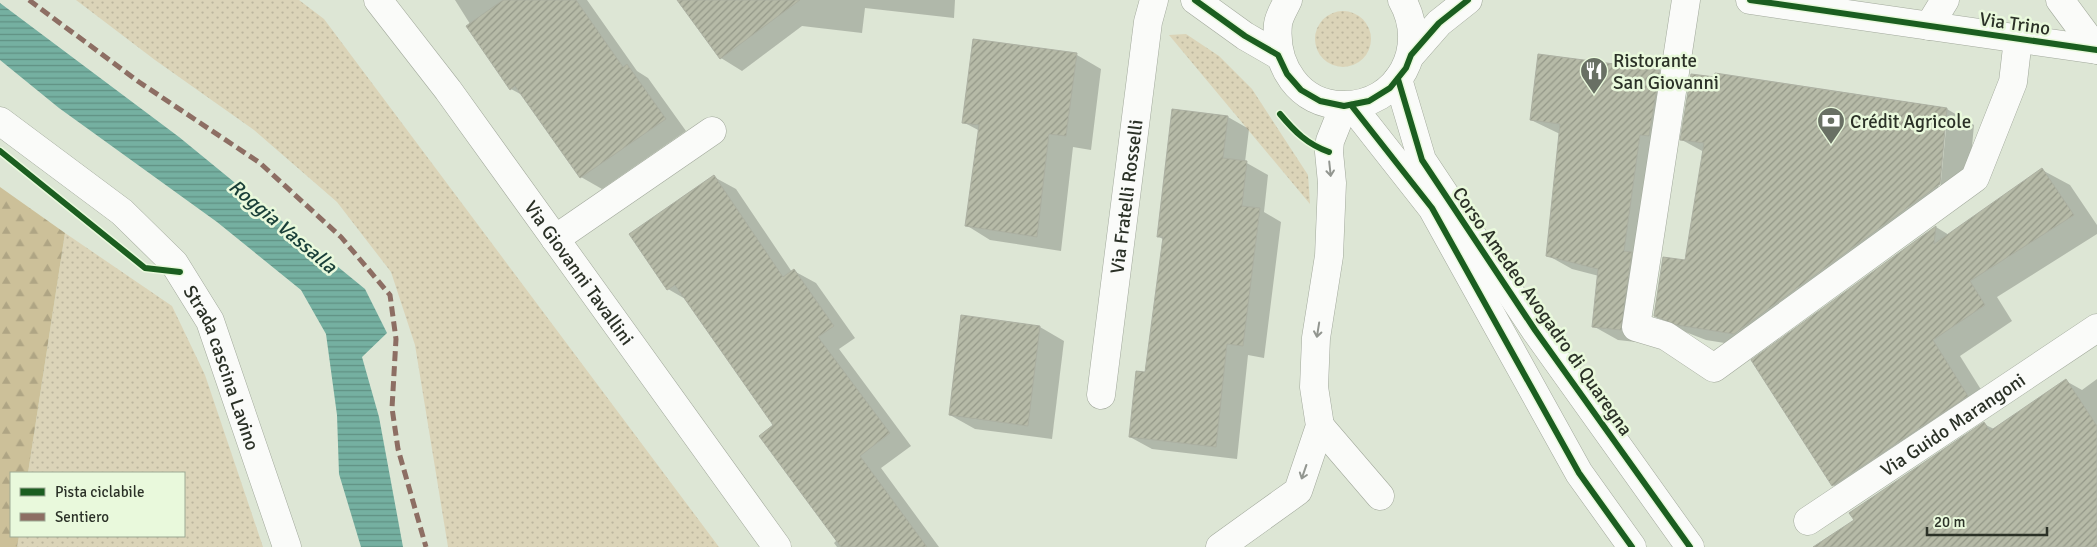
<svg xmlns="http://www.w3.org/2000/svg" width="2097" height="547" font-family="Signika,sans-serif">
	<defs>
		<pattern id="grass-dots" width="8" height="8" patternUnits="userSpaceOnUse" patternTransform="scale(1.25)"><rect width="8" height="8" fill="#dbd4b8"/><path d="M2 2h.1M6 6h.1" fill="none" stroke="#bcb69e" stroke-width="1.8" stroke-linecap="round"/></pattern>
		<pattern id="forest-firs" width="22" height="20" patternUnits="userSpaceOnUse" patternTransform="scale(1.25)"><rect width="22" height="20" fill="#ccc099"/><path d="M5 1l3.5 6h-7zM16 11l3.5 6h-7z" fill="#afa584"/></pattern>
		<pattern id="water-rules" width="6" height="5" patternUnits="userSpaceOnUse" patternTransform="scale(1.25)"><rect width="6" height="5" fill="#75b0a1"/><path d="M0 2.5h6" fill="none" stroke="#609083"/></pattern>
		<pattern id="building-hatch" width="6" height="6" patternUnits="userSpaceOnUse" patternTransform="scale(1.25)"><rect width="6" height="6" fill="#b6baa7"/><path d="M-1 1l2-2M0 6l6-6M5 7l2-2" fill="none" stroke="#949888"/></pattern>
	</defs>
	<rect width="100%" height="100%" fill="#dde6d5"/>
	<g fill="url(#grass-dots)">
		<path d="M76,0H299L324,19L719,547H448L415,345L391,272L337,202L254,130L155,60Z"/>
		<circle cx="1343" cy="39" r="28"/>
		<path d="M1186,34L1219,56L1252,89L1308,175L1310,204L1169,35Z"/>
		<path d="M65,233L172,306L205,375L263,547H17L19,536H184V473H28Z"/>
	</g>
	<path fill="url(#forest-firs)" d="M0,187L65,233L28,473H11V536H19L17,547H0Z"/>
	<path fill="url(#water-rules)" d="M0,3L179,137L365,289L387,333L362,357L379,417L403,547H361L339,474L337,415L326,334L301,290L217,222L59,108L0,60Z"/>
	<g fill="#0003" fill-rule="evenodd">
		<path d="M455,0H587L637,71L648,78L686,131L602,189L581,177L524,96L511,89Z"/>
		<path d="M698,0H955L954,18L865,8L862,33L802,26L742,71L721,58Z"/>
		<path d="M1077,55L1101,69L1091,150L1073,147L1061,251L990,240L966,225L980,131L963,122Z"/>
		<path d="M1659,71L1683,85L1645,343L1618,340L1593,326L1599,276L1572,269L1547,255L1560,134L1531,120Z"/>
		<path d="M1716,78L1947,109L1974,125L1967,200L1762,349L1706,340L1683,331L1655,315L1686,262L1704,152L1682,140ZM1945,118H1947L1940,191L1938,190Z"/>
		<path d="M1228,117L1249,129L1245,162L1268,175L1264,212L1281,222L1264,358L1248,355L1237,459L1152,449L1130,437L1146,373L1164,240L1158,236Z"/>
		<path d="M2042,170L2070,185L2097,225V234L1997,297L2012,321L1960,356L1995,412L1861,501L1833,485L1936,227L1949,235Z"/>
		<path d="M714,177L736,189L792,272L794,271L816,283L855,338L839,349L911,446L881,468L939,547H837L834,543L837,540L775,426L687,300L668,289Z"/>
		<path d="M962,317L1040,327L1064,341L1052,439L975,429L950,415Z"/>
		<path d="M2097,379V547H1815L1855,520L1984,424L1994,429L2066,381L2082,390Z"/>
	</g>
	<g fill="url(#building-hatch)" stroke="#acb0a2">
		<path d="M503,0H576L623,67L627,64L666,119L580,178L515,86L510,90L466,26Z"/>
		<path d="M677,0H800L720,59Z"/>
		<path d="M973,39L1077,53L1066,136L1049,134L1037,237L965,226L979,125L962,123Z"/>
		<path d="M1538,54L1660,70L1649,136L1640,135L1624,251L1632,252L1621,330L1592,327L1598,269L1546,256L1560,124L1530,120Z"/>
		<path d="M1715,73L1947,108L1940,184L1734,334L1677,325L1654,316L1663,257L1685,260L1704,143L1680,140L1691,74L1715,77Z"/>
		<path d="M1172,109L1228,116L1223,158L1247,161L1242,206L1260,208L1243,346L1227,344L1216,447L1129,437L1136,371L1145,372L1163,237H1157Z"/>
		<path d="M2042,168L2074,215L1970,281L1985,305L1933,340L1968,396L1832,486L1751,360L1936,226L1934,244Z"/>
		<path d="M714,175L783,277L794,269L834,326L818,337L890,433L860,456L927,547H841L759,436L773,425L675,285L667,290L629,234Z"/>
		<path d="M961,315L1040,326L1028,426L949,415Z"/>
		<path d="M2066,379L2097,426V547H1813L1854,520L1849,513L1984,422L1990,431Z"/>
	</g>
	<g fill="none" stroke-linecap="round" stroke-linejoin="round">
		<defs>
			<g id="minor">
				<path id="s1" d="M378,0L448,90L777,547"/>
				<path d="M1686,0L1636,327L1666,336L1714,368L1975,178L2013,82L2018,39"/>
				<path d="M2060,0L2097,50"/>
				<path d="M1929,26L1945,0"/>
				<path id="s2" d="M0,121L122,212L174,263L210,321L287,547"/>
				<path d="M555,239L712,131"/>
				<path id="s3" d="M1101,395L1148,22L1154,0"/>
				<path d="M1320,426L1380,496"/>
				<path id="s4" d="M1808,521L2097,328"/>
				<path d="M1220,547L1298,491L1320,426L1314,387L1316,338L1329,256L1332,183L1329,152L1330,141L1344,106"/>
			</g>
			<g id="major">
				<path d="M1195,0L1245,36L1278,55"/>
				<path d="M1288,0C1285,7 1279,16 1278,24C1274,65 1299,105 1343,105C1399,106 1429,47 1402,0"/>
				<path d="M1750,0L2097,50"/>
				<path d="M1411,55L1439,23L1468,0"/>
				<path d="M1398,79L1422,160L1535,330L1690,547"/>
				<path d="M1351,105L1432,208L1579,473L1632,547"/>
			</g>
		</defs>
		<use href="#minor" stroke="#a1a89b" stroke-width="29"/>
		<use href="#major" stroke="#a1a89b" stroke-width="29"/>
		<use href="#minor" stroke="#fafbf9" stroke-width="28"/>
		<use href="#major" stroke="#fafbf9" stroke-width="28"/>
		<path stroke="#8d6e63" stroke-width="5" stroke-dasharray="10 5" stroke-linecap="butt" d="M29,0L139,82L260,163L341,237L390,295L396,339L392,408L398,449L426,547"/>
		<defs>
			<g id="cycleway">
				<path d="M1195,0L1245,36L1278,55L1287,74L1301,90L1320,101L1344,106L1369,101L1390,88L1406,68L1411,55L1439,23L1468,0"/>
				<path d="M1750,0L2097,50"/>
				<path d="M1398,79L1422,160L1535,330L1690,547"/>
				<path d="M1351,105L1432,208L1579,473L1632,547"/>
				<path d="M1280,114C1295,132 1307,144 1329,152"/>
				<path d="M0,151L145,268L180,272"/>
			</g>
		</defs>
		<use href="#cycleway" stroke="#e9f9dc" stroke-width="9"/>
		<use href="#cycleway" stroke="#1b5e20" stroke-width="6"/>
	</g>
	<defs><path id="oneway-shaft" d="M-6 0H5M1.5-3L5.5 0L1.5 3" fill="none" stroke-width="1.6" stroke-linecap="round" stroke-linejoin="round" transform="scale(1.25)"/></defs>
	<g stroke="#929690">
		<use href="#oneway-shaft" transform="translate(1330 169) rotate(84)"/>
		<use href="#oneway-shaft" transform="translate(1318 330) rotate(99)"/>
		<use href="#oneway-shaft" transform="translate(1304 472) rotate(109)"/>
	</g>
	<defs>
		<symbol id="restaurant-pin" viewBox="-11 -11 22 30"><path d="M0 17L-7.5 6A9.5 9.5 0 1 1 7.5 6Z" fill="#697064" stroke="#e9f9dc"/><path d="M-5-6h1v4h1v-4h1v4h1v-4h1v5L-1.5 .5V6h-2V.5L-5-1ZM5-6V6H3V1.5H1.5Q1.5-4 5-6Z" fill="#fff"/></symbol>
		<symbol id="bank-pin" viewBox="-11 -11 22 30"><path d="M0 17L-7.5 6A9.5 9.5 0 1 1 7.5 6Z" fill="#697064" stroke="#e9f9dc"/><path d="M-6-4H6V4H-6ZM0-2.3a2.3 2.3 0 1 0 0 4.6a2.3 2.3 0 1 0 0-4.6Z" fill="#fff"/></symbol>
	</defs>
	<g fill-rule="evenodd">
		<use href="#restaurant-pin" x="1578" y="55" width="32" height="43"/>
		<use href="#bank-pin" x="1815" y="105" width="32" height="43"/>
	</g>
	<g text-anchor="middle" stroke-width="5" stroke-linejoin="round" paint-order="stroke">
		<g font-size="19" fill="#2b3127" stroke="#e9f9dc">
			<text transform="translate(2015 23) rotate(8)" y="7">Via Trino</text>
			<text dy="7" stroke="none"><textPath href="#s3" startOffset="200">Via Fratelli Rosselli</textPath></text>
			<text dy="7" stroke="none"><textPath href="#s1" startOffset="339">Via Giovanni Tavallini</textPath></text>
			<text transform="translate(1543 311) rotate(55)" y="7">Corso Amedeo Avogadro di Quaregna</text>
			<text dy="7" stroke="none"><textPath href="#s2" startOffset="341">Strada cascina Lavino</textPath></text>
			<text dy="7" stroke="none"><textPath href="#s4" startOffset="174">Via Guido Marangoni</textPath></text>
		</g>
		<g font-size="19" fill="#2b3127" stroke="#e9f9dc" text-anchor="start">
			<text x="1613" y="67">Ristorante<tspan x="1613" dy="22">San Giovanni</tspan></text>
			<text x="1850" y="128">Crédit Agricole</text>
		</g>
		<g font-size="20" font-style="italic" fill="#193f38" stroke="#e9f9dc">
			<text transform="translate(283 226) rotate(40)" y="7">Roggia Vassalla</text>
		</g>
	</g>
	<rect x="10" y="472" width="175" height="65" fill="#e9f9dc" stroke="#9da994"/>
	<rect x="20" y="488" width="25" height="8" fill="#1b5e20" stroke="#9da994"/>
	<text x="55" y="497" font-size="15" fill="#2b3127">Pista ciclabile</text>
	<rect x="20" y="513" width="25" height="8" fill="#8d6e63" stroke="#9da994"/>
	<text x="55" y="522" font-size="15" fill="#2b3127">Sentiero</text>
	<path d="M1927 527v8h120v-8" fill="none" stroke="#2b3127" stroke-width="2.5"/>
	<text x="1934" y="527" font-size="15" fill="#2b3127" stroke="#e9f9dc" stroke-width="4" paint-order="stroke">20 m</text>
</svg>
